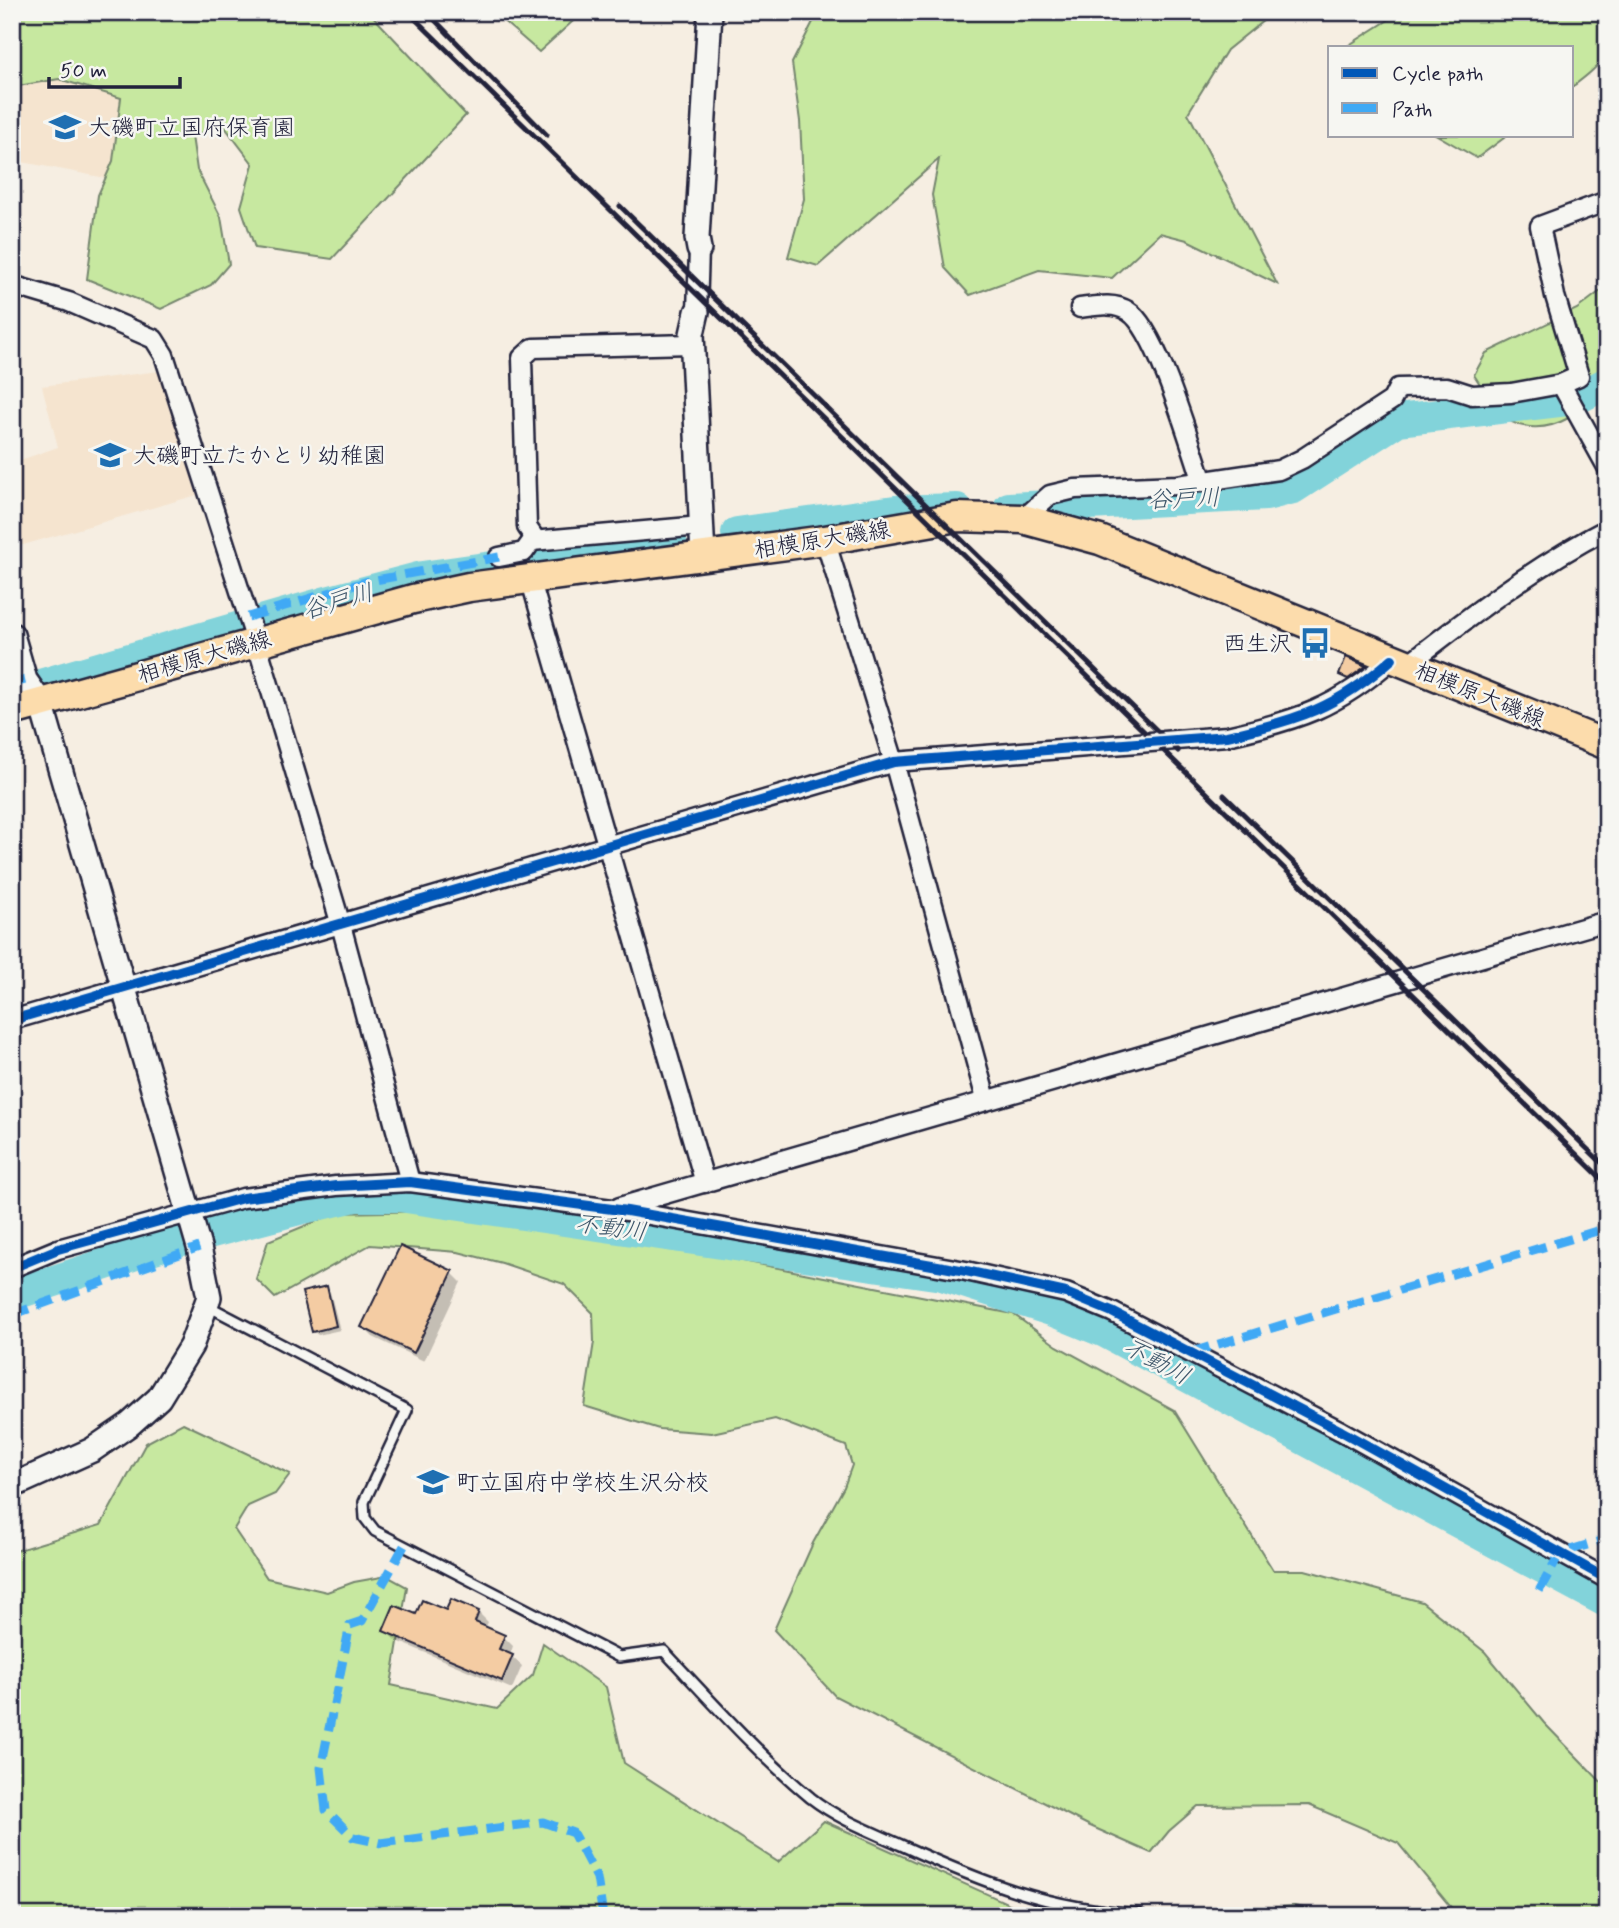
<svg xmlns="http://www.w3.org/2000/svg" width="1619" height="1928" font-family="Mynerve,'Klee One',sans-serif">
	<rect width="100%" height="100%" fill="#f6eee2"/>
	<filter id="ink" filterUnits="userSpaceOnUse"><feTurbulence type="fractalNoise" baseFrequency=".0143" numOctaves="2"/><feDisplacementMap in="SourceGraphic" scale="14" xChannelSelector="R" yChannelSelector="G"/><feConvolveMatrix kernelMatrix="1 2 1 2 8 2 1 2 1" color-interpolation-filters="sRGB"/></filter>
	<g filter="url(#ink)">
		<g fill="#f5e4cf">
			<path d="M70,77L121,98L111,179L12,160V87Z"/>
			<path d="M159,371L166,387L197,495L16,547L12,533V463L58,447L42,386Z"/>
		</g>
		<g fill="#c7e8a0" stroke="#74856e" stroke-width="2">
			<path d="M12,12H369L466,115L332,259L255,248L241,207L253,164L224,126L192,136L197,170L221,217L229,264L211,285L161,309L87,279L98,195L113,161L121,98L59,79L12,87Z"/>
			<path d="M493,12H583L539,52Z"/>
			<path d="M818,12H1274L1227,50L1188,113L1277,284L1187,240L1160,233L1112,278L1039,270L970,295L945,268L932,195L939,159L818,266L788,257L804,199L800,121L792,63Z"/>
			<path d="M1401,12H1607C1607,57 1609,59 1572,87V47H1346Z"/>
			<path d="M1437,135H1508L1477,158Z"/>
			<path d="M1607,286C1607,312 1610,341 1607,366C1601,409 1543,445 1505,418C1493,409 1483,388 1474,375L1486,353L1577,309Z"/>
			<path d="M436,1211L681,1249L1013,1314L1057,1346L1174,1410L1273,1570H1305L1422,1602L1485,1652L1544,1723L1607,1788V1916H1458L1398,1843L1309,1805L1198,1806L1169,1831L1151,1853L1088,1825L835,1696L774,1630L813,1543L844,1487L852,1465L846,1446L775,1419L712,1433L659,1429L584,1406L594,1342L593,1313L564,1284L502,1263L458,1252L370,1245L275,1298L256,1279L268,1241L336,1213Z"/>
			<path d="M183,1423L290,1474L275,1494L248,1506L234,1529L267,1578L327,1592L354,1582L387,1576L407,1587L391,1685L497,1709L533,1675L543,1643L606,1687L624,1763L778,1862L824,1821L1036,1916H12V1552L101,1525L146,1443Z"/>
			<path d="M1294,1906L1341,1916H1173Z"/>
		</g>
		<g fill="#0003">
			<path d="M1347,660L1365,667L1369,671L1353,682L1345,679L1341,675Z"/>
			<path d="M452,1273L461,1282L424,1361L373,1337L363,1327Z"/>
			<path d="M326,1288L330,1292L340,1330L318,1335L313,1331Z"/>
			<path d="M478,1612L488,1622L485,1629L504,1637L513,1646L510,1655L522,1666L512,1689L395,1640L385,1630L417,1616Z"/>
		</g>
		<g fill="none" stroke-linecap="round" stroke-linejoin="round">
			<g stroke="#82d3da" stroke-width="32">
				<path d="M1009,508L1266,495L1293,488L1398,420L1576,399L1607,383"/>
				<path d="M737,533L895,511L957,509"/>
				<path d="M12,693L323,603L422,577L671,542"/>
				<path d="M12,1295L163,1245L299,1209L356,1196H399L942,1275L1051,1310L1105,1332L1607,1602"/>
			</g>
		</g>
		<g fill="#f4cca3" stroke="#22223b" stroke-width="2">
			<path d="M1346,657L1366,666L1348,679L1339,675Z"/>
			<path d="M400,1246L453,1271L414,1353L361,1327Z"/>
			<path d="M327,1286L336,1326L312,1332L302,1292Z"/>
			<path d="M451,1599L479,1611L475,1622L505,1635L499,1649L513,1655L502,1681L383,1631L394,1605L416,1614L422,1600L446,1610Z"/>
		</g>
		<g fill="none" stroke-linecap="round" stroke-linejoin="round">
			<defs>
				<path id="service" d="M208,1306L407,1410L364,1502L365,1518L375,1531L619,1657L664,1651C711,1701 758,1754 811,1798C838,1819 870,1831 901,1845C982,1882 1049,1909 1139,1914"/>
				<g id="minor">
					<path d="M1607,201L1540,226L1555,296L1579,376L1561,384L1607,467"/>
					<path d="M12,285L69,302L154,339L164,355L256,641L341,925L410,1182"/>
					<path d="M1080,308C1096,306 1114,302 1128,311C1157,328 1191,447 1203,482"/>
					<path d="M697,312L699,249"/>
					<path d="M1023,519L1050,495L1075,489L1178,485L1279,470L1302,459L1392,400L1398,388L1447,387L1472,395L1511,393L1561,384"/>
					<path d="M536,540L527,527L522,358L533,348L692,344"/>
					<path d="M825,540L894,762L986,1099"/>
					<path d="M499,557L524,552L532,541L701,526"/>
					<path d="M530,578L705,1183"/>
					<path d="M1407,665C1471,615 1535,566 1607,529"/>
					<path d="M12,1020L894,762L1227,736C1298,720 1337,708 1392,659"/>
					<path d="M620,1207L1607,921"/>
					<path d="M12,1268L58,1249L243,1198L336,1186L410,1182L627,1211L966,1271L1066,1293L1112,1312L1341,1431L1607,1579"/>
				</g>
				<g id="tertiary">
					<path d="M699,249L697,238L710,12"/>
					<path d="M697,312L692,334L703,556"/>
					<path d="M12,635L25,680L41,703L199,1247L209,1297L191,1346L159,1398L130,1424L92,1450L12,1486"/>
				</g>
				<path id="primary" d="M12,711L413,599L469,587L825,540L957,517L1023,519L1100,540L1607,745"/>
			</defs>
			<use href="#service" stroke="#22223b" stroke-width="14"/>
			<use href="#minor" stroke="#22223b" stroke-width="23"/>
			<use href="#tertiary" stroke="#22223b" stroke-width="28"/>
			<use href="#primary" stroke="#22223b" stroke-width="33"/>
			<use href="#service" stroke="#f6f6f2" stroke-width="9"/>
			<use href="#minor" stroke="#f6f6f2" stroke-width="18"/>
			<use href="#tertiary" stroke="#f6f6f2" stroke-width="23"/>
			<use href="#primary" stroke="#fcdcac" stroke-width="28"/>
			<g stroke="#22223b" stroke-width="5">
				<path d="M408,12L1607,1184"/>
				<path d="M427,12L547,135"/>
				<path d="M620,206L1178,751"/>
				<path d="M1224,795L1607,1168"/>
			</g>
			<g stroke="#3fa9f5" stroke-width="9" stroke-dasharray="18 9" stroke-linecap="butt">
				<path d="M248,617L365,582L499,557"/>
				<path d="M12,683L25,680"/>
				<path d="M12,1315L199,1247"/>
				<path d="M1192,1352L1607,1228"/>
				<path d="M404,1546L362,1621L350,1625L321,1768L326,1810L353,1837L381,1843L543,1822L573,1833L597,1878L603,1916"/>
				<path d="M1539,1591L1560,1553L1607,1539"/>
			</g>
			<defs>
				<g id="cycleway">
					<path d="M12,1020L894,762L1227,736C1298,720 1337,708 1392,659"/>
					<path d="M12,1268L58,1249L243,1198L336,1186L410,1182L627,1211L966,1271L1066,1293L1112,1312L1341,1431L1607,1579"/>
				</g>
			</defs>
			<use href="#cycleway" stroke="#f6f6f2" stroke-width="15"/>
			<use href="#cycleway" stroke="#0057b8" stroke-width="10"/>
		</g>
	</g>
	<defs>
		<symbol id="school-bare" viewBox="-9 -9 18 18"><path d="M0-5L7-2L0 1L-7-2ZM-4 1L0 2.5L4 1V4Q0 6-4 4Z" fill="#1f6fb2" stroke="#f6f6f2" stroke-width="2.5" paint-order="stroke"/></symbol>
		<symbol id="bus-bare" viewBox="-9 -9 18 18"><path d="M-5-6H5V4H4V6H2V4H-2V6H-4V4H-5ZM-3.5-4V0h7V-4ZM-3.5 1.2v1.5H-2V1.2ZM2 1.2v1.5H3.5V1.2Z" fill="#1f6fb2" stroke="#f6f6f2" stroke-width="2.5" paint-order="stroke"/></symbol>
	</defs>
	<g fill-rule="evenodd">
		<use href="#school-bare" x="43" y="105" width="44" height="44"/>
		<use href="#school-bare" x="88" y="433" width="44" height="44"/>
		<use href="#bus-bare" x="1293" y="621" width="44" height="44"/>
		<use href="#school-bare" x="411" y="1460" width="44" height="44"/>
	</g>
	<g text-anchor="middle" stroke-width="5" stroke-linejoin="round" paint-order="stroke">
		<g font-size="23" fill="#22223b" stroke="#f6f6f2" text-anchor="start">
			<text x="88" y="135">大磯町立国府保育園</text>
			<text x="133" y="463">大磯町立たかとり幼稚園</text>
			<text x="1292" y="651" text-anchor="end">西生沢</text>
			<text x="456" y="1490">町立国府中学校生沢分校</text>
		</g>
		<g font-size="23" fill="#22223b" stroke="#f6f6f2">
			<text transform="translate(822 539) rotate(-9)" y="8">相模原大磯線</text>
			<text transform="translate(204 656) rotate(-16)" y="8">相模原大磯線</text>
			<text transform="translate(1480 694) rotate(22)" y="8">相模原大磯線</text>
		</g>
		<g font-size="24" font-style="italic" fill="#3f576b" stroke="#f6f6f2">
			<text transform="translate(1184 498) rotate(-2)" y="8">谷戸川</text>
			<text transform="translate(338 601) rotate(-16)" y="8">谷戸川</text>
			<text transform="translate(611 1227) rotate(8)" y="8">不動川</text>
			<text transform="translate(1157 1361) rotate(28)" y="8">不動川</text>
		</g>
	</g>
	<rect width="1619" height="1928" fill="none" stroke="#f6f6f2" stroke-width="42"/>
	<rect x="21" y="21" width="1577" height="1886" fill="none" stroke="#22223b" stroke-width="2.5" filter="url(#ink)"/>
	<rect x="1328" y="46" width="245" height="91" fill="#f6f6f2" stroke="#a1a1a9" stroke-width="2"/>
	<rect x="1342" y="68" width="35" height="10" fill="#0057b8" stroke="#a1a1a9" stroke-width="2"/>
	<text x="1392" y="80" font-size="21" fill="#22223b">Cycle path</text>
	<rect x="1342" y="103" width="35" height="10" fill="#3fa9f5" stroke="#a1a1a9" stroke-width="2"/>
	<text x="1392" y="116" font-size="21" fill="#22223b">Path</text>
	<path d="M49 77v10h131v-10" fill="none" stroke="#22223b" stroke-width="3.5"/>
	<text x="60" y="77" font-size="21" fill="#22223b" stroke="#f6f6f2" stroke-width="5" paint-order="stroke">50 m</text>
</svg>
